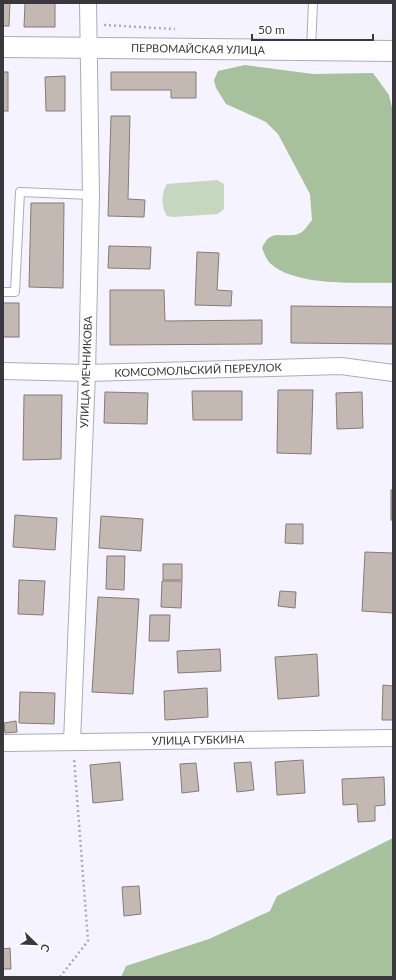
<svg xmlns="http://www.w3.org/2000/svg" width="396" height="980" font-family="Lato,sans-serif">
	<rect width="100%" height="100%" fill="#f4f3ff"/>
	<path fill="#c6d7c0" d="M217,180L224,184V209L218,214L173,217L167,216C161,207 161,193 167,184Z"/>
	<g fill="#a6c19c">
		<path d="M245,65L313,74L373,73L389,95L393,112V283C359,282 297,287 271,264C267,261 264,253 262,248C271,227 282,239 298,234C304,232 308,225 312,220L310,194L278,134L266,122L226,104L216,88L214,80L218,71Z"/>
		<path d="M393,838V977H121L126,966L209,939L270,911L277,896Z"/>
	</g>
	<g fill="#c4b9b2" stroke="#867b75">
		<path d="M3,3H10L9,26H3Z"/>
		<path d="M25,3H55V27H24Z"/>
		<rect x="3" y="72" width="5" height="39"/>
		<path d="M111,72H196V98H171V90H111Z"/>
		<path d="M65,76V111H46L45,77Z"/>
		<path d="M111,116H130L128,199L145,200L144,217L108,216Z"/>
		<path d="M31,203H64L63,288L29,287Z"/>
		<path d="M109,246L151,247L150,269L108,268Z"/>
		<path d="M197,252L219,253L217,290L232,291L231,306L195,305Z"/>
		<path d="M110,290H164L165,321L262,320V344L110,345Z"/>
		<rect x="3" y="303" width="16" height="34"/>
		<path d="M291,306L393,307V344L291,343Z"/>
		<path d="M278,390H313L311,454L277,453Z"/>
		<path d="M192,391H242V420H193Z"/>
		<path d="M105,392L148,393L147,424L104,423Z"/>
		<path d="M362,392L363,428L337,429L336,393Z"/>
		<path d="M24,395H62L61,459L23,460Z"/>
		<rect x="391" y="490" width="2" height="30"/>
		<path d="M15,515L57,518L55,550L13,547Z"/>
		<path d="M101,516L143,519L141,551L99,548Z"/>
		<path d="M286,524H303V544L285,543Z"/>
		<path d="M365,552L393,553V613L362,611Z"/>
		<path d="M107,556H125L124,590L106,589Z"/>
		<rect x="163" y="564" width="19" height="16"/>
		<path d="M19,580L45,581L43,615L18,614Z"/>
		<path d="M162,581H182L181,608L161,607Z"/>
		<path d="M280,591L296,592L295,608L278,606Z"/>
		<path d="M98,597L139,599L133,694L92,692Z"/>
		<path d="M150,615H170L169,641H149Z"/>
		<path d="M220,649L221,671L178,673L177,651Z"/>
		<path d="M317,654L319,696L278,699L275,657Z"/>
		<path d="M383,685L393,686V720H382Z"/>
		<path d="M207,688L208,717L165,720L164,691Z"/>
		<path d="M20,692L55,693L54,724L19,723Z"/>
		<path d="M16,721L17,732L5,733L4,723Z"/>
		<path d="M303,760L305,793L277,795L275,762Z"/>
		<path d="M120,762L123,800L93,803L90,765Z"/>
		<path d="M251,762L254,790L237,792L234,763Z"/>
		<path d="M196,763L199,791L182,793L180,764Z"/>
		<path d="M384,777L385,805L375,806V821L358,822L357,804L343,805L342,779Z"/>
		<path d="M139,886L141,914L124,916L122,887Z"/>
		<path d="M10,948L11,969H3V949Z"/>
	</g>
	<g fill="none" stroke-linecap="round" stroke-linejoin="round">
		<defs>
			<g id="service">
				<path d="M311,49L313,3"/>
				<path d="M3,292H15L20,192L91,195"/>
			</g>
			<g id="minor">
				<path d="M3,371L87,373L341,366L393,373"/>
				<path d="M72,742L87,373L91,195L88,3"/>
				<path d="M3,743L393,738"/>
			</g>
			<path id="tertiary" d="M3,47L393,51"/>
		</defs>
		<use href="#service" stroke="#acacb7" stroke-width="10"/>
		<use href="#minor" stroke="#acacb7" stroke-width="18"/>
		<use href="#tertiary" stroke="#acacb7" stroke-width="22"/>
		<g stroke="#adacb5" stroke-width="2.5" stroke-dasharray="2 3" stroke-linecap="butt">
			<path d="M104,25L175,29"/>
			<path d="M60,977L88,941L74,758"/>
		</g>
		<use href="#service" stroke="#fff" stroke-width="8"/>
		<use href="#minor" stroke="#fff" stroke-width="16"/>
		<use href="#tertiary" stroke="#fff" stroke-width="20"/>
	</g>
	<g text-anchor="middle" stroke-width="3" stroke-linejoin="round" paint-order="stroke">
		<g font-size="11" fill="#39393d" stroke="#fff">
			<text transform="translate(198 49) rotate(1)" y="4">ПЕРВОМАЙСКАЯ УЛИЦА</text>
			<text transform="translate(198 370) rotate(-2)" y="4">КОМСОМОЛЬСКИЙ ПЕРЕУЛОК</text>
			<text transform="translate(86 372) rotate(-88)" y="4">УЛИЦА МЕЧНИКОВА</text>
			<text transform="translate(198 740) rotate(-1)" y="4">УЛИЦА ГУБКИНА</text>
		</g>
	</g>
	<rect width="396" height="980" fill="none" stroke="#39393d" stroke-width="8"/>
	<g transform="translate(36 944) rotate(113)" stroke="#ffffff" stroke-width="3" paint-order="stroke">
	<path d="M0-3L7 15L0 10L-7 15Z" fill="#39393d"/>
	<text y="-6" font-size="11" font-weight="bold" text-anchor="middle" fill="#39393d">С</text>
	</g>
	<path d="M252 34v6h121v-6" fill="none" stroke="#39393d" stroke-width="2"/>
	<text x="258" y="34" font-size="12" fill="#39393d" stroke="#ffffff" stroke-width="3" paint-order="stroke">50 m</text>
</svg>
